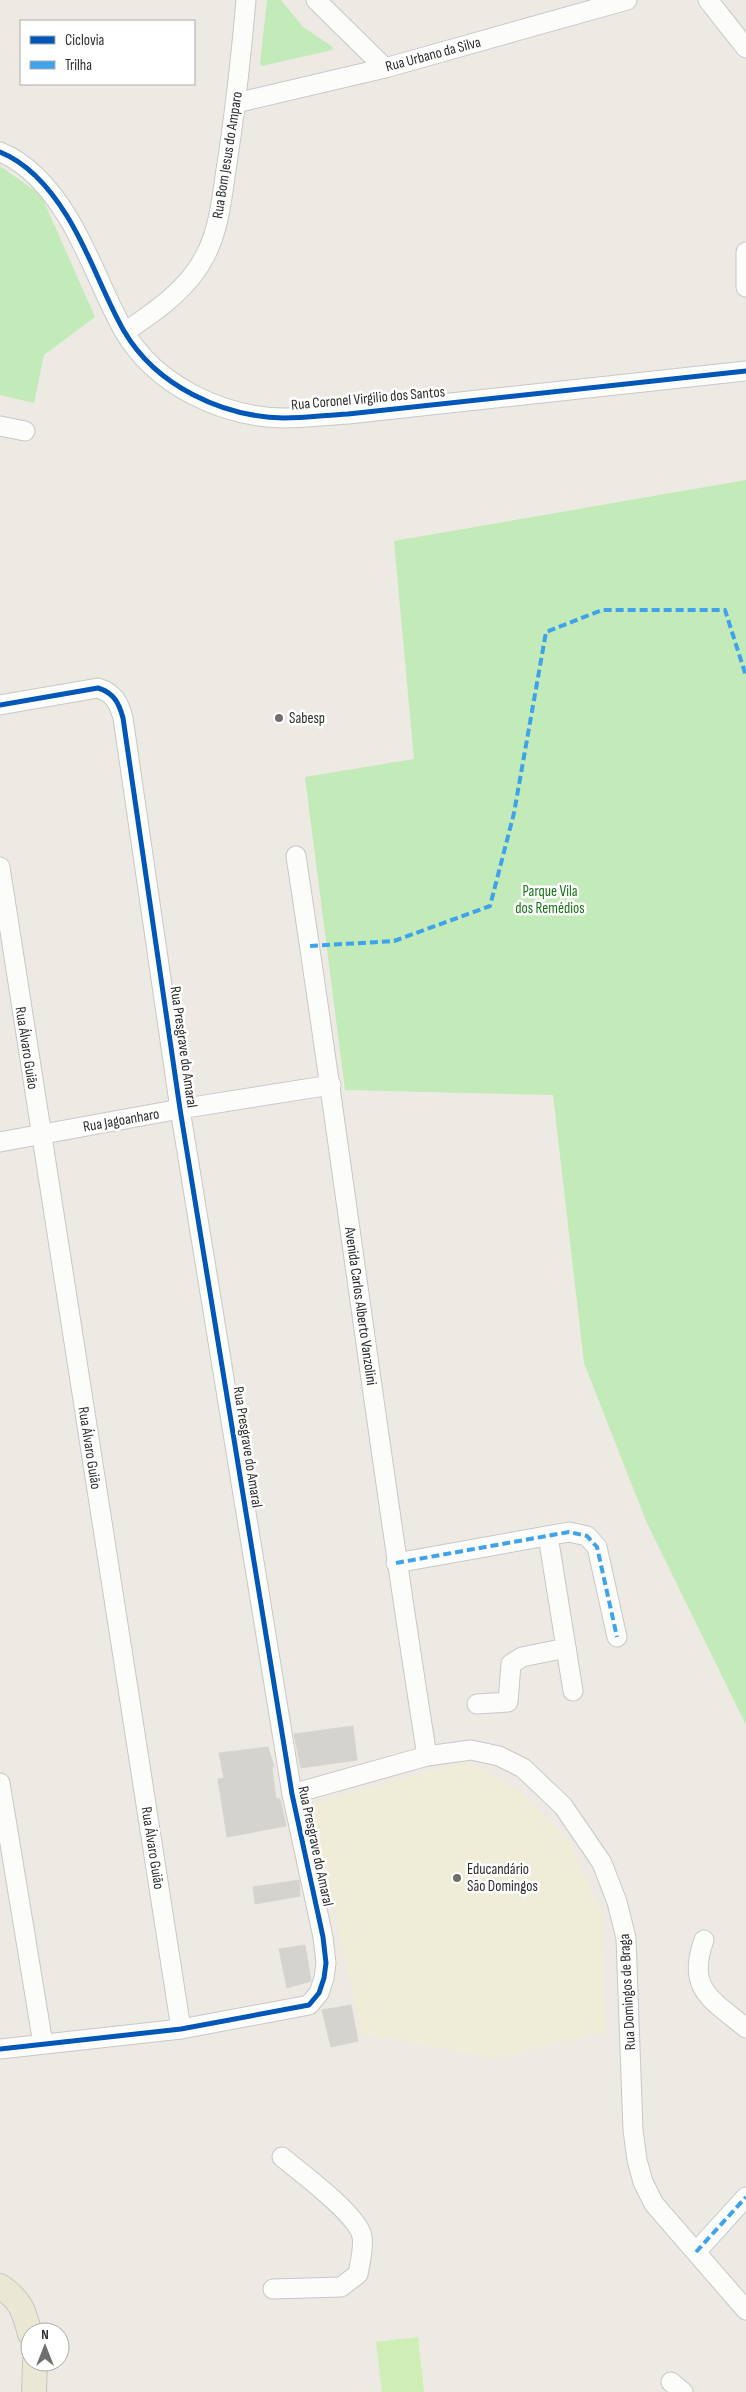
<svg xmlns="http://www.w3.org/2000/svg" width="746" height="2392" font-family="'Sofia Sans Condensed',sans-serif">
	<rect width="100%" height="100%" fill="#eceae3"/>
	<path fill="#efecd7" d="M467,1761L518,1791L570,1843L602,1914L605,2031L496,2058L362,2034L310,1804Z"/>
	<g fill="#c3eab9">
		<path d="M267,0H281L303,27L330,45L333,48L332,50L262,66L260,64Z"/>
		<path d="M0,166L41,195L95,317L44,355L34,403L0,395Z"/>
		<path d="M746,480V1725L646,1521L584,1363L553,1095L345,1090L305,777L414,759L394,541Z"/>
	</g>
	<path fill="#ceeeb6" d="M418,2337L424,2392H382L376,2342Z"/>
	<g fill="#d5d3ce" stroke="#d7d5cf">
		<path d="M353,1726L357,1760L301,1768L294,1734Z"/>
		<path d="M268,1747L274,1767H272L276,1799H280L286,1826L227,1837L218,1779L224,1778L219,1753Z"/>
		<path d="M299,1880L300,1896L255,1904L253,1887Z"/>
		<path d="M305,1945L311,1981L287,1988L279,1949Z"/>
		<path d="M351,2005L358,2041L331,2047L322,2010Z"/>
	</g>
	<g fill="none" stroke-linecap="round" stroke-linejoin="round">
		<defs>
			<g id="minor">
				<path d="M316,0L385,68"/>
				<path d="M708,0L746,48"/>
				<path d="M236,103L385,68L627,0"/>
				<path d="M0,152C30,164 51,190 67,216C90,253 103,294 124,331C156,386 223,417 284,418C305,418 327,415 348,414L746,371"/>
				<path d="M746,252V287"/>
				<path d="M125,332C156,311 189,289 206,254C219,229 222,197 226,170C235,113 241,57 246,0"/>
				<path d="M0,426L25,431"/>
				<path d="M0,705L98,688C114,693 119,703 123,718L180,1109L292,1794L323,1937L326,1963L324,1978L319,1993L309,2005L181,2029L0,2049"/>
				<path d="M296,856C342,1156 379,1457 427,1756"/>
				<path d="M0,867L181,2029"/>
				<path d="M0,1142L180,1109L331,1085"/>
				<path d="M548,1536L573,1691"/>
				<path d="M396,1563L569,1532L587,1536L597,1547L617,1637"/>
				<path d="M477,1704L508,1702L511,1664L522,1657L566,1648"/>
				<path d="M0,1783L43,2044"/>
				<path d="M292,1794L427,1756L471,1750L499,1756L523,1768L563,1806L602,1863L617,1902L626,1938L633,2130L637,2160L643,2182L654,2204L746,2310"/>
				<path d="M704,1940C686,1989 712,2000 746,2028"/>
				<path d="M696,2252L746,2197"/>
				<path d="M273,2289L341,2287L358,2274C360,2263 364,2248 362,2236C357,2214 301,2173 282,2157"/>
				<path d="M671,2382L683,2392"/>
			</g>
			<g id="major">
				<path d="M0,2286C21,2300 24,2311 30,2334"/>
				<path d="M34,2392L35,2362"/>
			</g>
		</defs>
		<use href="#minor" stroke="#c9c8c8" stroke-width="21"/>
		<use href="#major" stroke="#c6c6c3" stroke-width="26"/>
		<use href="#minor" stroke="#fcfcfb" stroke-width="19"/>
		<use href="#major" stroke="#e9e8d4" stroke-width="24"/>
		<g stroke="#3ea3eb" stroke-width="4" stroke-dasharray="8 4" stroke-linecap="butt">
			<path d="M310,946L394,941L490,906L514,813L546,632L602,610H725L746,676"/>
			<path d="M396,1563L569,1532L587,1536L597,1547L617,1637"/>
			<path d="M696,2252L746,2197"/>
		</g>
		<defs>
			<g id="cycleway">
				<path d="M0,152C30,164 51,190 67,216C90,253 103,294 124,331C156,386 223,417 284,418C305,418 327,415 348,414L746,371"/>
				<path d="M0,705L98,688C114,693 119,703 123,718L180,1109L292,1794L323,1937L326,1963L324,1978L319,1993L309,2005L181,2029L0,2049"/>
			</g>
		</defs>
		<use href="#cycleway" stroke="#fff" stroke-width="8"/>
		<use href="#cycleway" stroke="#0057b8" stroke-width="5"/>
	</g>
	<g fill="#706f6d" stroke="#fff" stroke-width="2">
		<circle cx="279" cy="718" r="5"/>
		<circle cx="457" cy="1878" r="5"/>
	</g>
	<g text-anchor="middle" stroke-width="5" stroke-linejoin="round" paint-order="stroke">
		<g font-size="15" fill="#2d2d2d" stroke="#fff">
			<text transform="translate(433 54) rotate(-15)" y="5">Rua Urbano da Silva</text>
			<text transform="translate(227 155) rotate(-81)" y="5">Rua Bom Jesus do Amparo</text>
			<text transform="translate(368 398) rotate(-5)" y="5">Rua Coronel Virgilio dos Santos</text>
			<text transform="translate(184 1047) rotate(82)" y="5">Rua Presgrave do Amaral</text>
			<text transform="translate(27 1048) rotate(81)" y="5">Rua Álvaro Guião</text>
			<text transform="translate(121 1120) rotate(-10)" y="5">Rua Jagoanharo</text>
			<text transform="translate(361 1306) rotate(82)" y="5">Avenida Carlos Alberto Vanzolini</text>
			<text transform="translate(248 1447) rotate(81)" y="5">Rua Presgrave do Amaral</text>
			<text transform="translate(90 1448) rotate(81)" y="5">Rua Álvaro Guião</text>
			<text transform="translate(316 1846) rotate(78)" y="5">Rua Presgrave do Amaral</text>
			<text transform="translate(153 1848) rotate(81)" y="5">Rua Álvaro Guião</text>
			<text transform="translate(627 1992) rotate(-93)" y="5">Rua Domingos de Braga</text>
		</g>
		<g font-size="15" fill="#2d2d2d" stroke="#fff" text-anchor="start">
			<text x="289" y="723">Sabesp</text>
			<text x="467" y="1874">Educandário<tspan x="467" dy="17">São Domingos</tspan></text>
		</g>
		<g font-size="15" fill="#157314" stroke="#fff">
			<text x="550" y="896">Parque Vila<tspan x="550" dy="17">dos Remédios</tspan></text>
		</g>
	</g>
	<rect x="20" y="20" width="175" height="65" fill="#ffffff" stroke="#ababab"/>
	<rect x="30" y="36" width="25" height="8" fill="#0057b8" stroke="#ababab"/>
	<text x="65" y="45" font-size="15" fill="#2d2d2d">Ciclovia</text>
	<rect x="30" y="61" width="25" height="8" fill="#3ea3eb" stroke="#ababab"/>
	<text x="65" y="70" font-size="15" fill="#2d2d2d">Trilha</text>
	<g transform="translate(45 2347)"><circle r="24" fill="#ffffff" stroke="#ababab"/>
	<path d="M0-4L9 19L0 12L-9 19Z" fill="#706f6d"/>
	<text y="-8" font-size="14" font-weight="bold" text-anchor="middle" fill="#2d2d2d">N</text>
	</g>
</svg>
